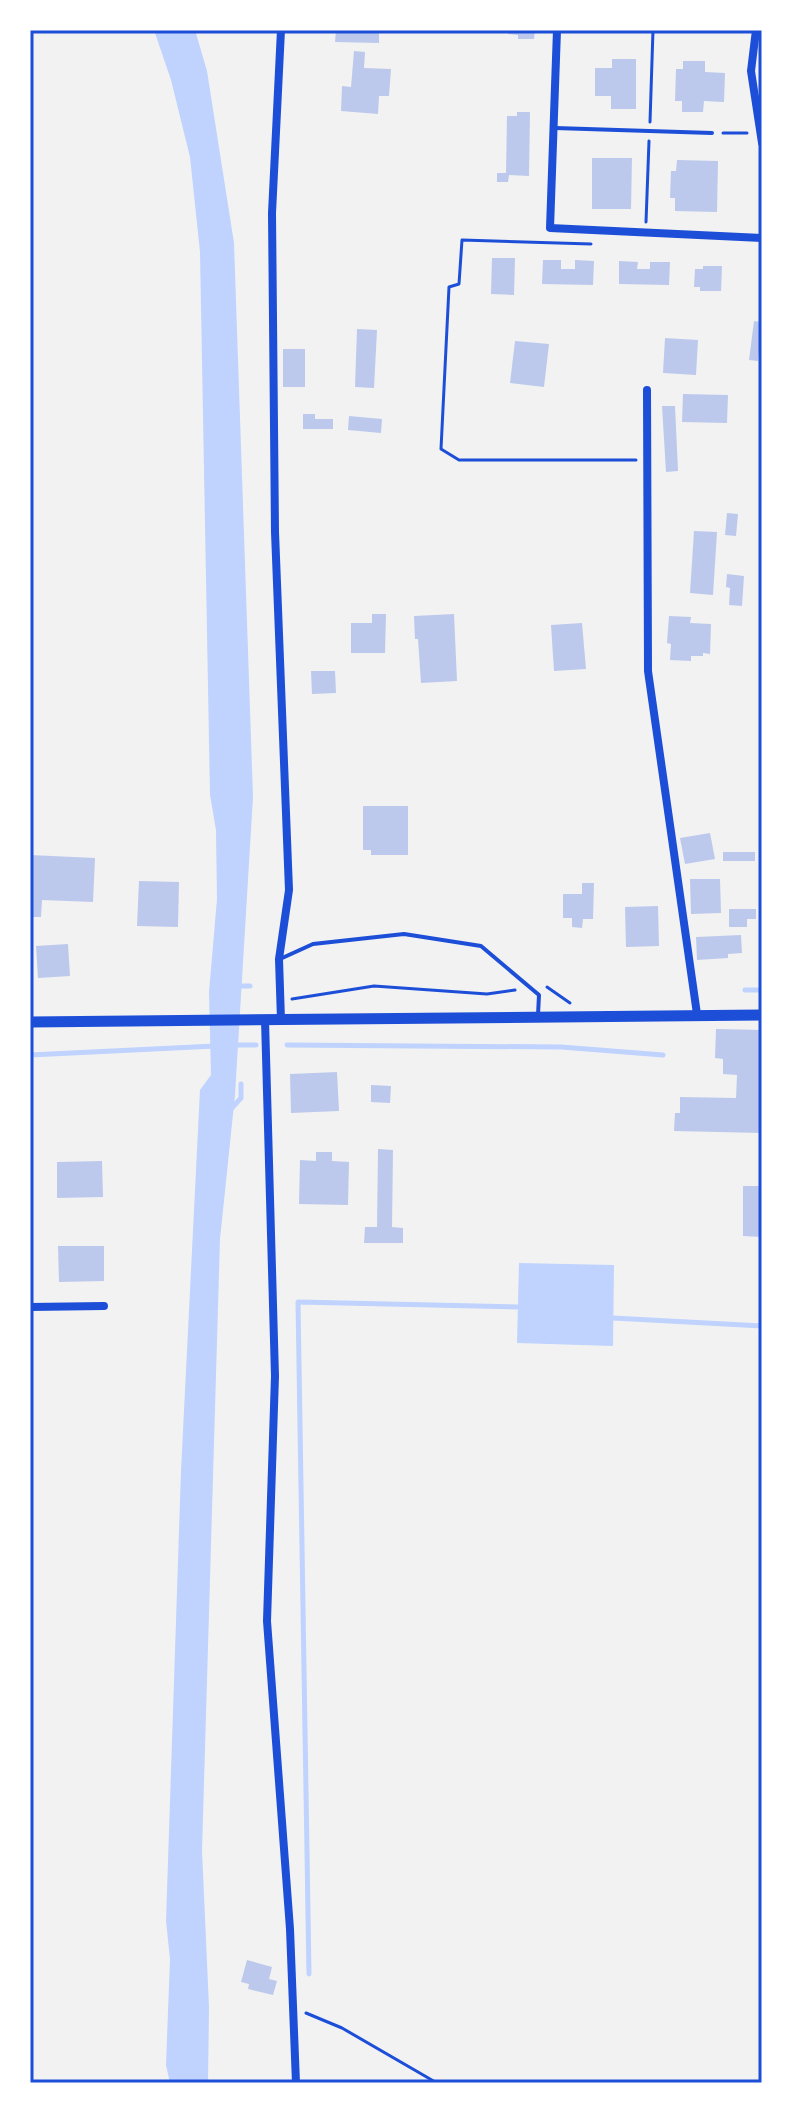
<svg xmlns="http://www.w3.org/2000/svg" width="792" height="2113" font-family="'Times New Roman',serif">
	<rect width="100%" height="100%" fill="#f2f2f2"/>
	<g fill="#bfd3fe">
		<path d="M154,30H195L207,71L234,243L253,797L235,1095L220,1239L202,1851L209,2007L208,2083H170L166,2065L170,1959L166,1921L181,1471L200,1090L211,1075L209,992L217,899L216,830L210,795L200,252L190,157L171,80Z"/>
		<path d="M519,1263L614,1265L613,1346L517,1343Z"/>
	</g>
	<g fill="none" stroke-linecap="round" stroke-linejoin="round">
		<g stroke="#bfd3fe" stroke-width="5">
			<path d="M235,986H250"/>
			<path d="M745,990H762"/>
			<path d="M233,1045H256"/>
			<path d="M287,1045L561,1047L663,1055"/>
			<path d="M30,1055L215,1046"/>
			<path d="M230,1110L241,1098V1084"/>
			<path d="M613,1318L762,1326"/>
			<path d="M309,1974L298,1302L517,1307"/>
		</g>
	</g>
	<g fill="#bdc9ec">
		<path d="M336,30H379V43L335,42Z"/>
		<path d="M508,30H535L534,39H518V35L508,34Z"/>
		<path d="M354,51L365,52L364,68L391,69L389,96H379L378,114L341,111L342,86L351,87Z"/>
		<path d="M612,59H636V109H611V96H595V68H612Z"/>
		<path d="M683,61H705V72L725,73L724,102L704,101L703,112H682V101H675L676,69H683Z"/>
		<path d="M517,112H530L529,176L509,175L508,182H497V173H506L507,116H517Z"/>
		<path d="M592,158H632L631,209H592Z"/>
		<path d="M677,160L718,161L717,212L675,211V198H670L671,171H676Z"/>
		<path d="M492,258H515L514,295L491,294Z"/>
		<path d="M543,260H561V269H575V260L594,261L593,285L542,284Z"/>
		<path d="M619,261L638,262L637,269H650V262H670L669,285L619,284Z"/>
		<path d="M703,266H722L721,291H700V287H694L695,269H703Z"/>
		<path d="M754,321L762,322L758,361L749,360Z"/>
		<path d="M357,329L377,330L374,388L355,387Z"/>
		<path d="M665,338L698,340L696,375L663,373Z"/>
		<path d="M515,341L549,344L544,387L510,383Z"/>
		<rect x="283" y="349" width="22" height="38"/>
		<path d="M683,394L728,395L727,423L682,422Z"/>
		<path d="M662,406H675L678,471L666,472Z"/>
		<path d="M303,414H315V419H333V429H303Z"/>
		<path d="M349,416L382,419L381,433L348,430Z"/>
		<path d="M727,513L738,514L736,536L725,535Z"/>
		<path d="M694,531L717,532L713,595L690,593Z"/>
		<path d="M727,574L744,576L742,606L729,605L730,588L726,587Z"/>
		<path d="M372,614H386L385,653H351V623H372Z"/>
		<path d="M454,614L457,681L421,683L418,639H415L414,616Z"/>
		<path d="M669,616L691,617L690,623L711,624L710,654L703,653V656H691V661L670,660L671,644L667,643Z"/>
		<path d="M582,623L586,669L554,671L551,625Z"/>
		<path d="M311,671H335L336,693L312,694Z"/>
		<path d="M363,806H408V855H371V850H363Z"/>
		<path d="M710,833L715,859L685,864L680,838Z"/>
		<rect x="723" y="852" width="32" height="9"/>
		<path d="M30,855L95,858L93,902L42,900L41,917H30Z"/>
		<path d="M690,879H720L721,913L691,914Z"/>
		<path d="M139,881L179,882L178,927L137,926Z"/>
		<path d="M582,883H594L593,919H583L582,928L572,927V918H563V894H582Z"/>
		<path d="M658,906L659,946L626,947L625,907Z"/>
		<path d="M729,909H756V919H747V927H729Z"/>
		<path d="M741,935L742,953L728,954V958L697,960L696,937Z"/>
		<path d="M68,944L70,976L38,978L36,946Z"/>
		<path d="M716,1029L762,1030V1133L674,1131L675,1113H680V1097L736,1098L737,1075L723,1074V1059L715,1058Z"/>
		<path d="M337,1072L339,1111L291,1113L290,1074Z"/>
		<path d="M371,1085L391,1086L390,1103L371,1102Z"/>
		<path d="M378,1149L393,1150L392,1227L403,1228V1243H364L365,1227H377Z"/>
		<path d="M316,1152H332V1161L349,1162L348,1205L299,1204L300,1160L316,1161Z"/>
		<path d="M102,1161L103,1197L57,1198V1162Z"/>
		<path d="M743,1186H762V1237L743,1236Z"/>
		<path d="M58,1246H104V1281L59,1282Z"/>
		<path d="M247,1960L272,1967L269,1979L277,1981L273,1995L248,1989L249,1984L241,1982Z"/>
	</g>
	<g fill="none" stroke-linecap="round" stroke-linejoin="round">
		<g stroke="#1d4ed8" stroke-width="3">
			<path d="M650,122L653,30"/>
			<path d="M723,133H747"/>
			<path d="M646,222L649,141"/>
			<path d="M591,244L462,240L459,284L449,287L441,449L459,460H636"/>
			<path d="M547,987L570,1003"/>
			<path d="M292,999L374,986L487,994L515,990"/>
			<path d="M306,2013L342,2028L437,2083"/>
		</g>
		<g stroke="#1d4ed8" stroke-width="4">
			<path d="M718,30H720"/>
			<path d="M555,128L712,133"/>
			<path d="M280,959L313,944L404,934L481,946L539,995L538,1015"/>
		</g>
		<g stroke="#1d4ed8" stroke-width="8">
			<path d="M281,30L272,213L275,532L289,890L279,959L281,1020"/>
			<path d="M557,30L550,228L762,238"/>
			<path d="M756,30L751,71L762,143"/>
			<path d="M647,390L648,671L697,1014"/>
			<path d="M265,1020L275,1376L267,1621L290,1929L296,2083"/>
			<path d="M30,1307L104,1306"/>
		</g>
		<path stroke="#1d4ed8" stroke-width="11" d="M30,1022L762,1015"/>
	</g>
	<rect width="792" height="2113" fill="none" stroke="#ffffff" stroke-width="64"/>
	<rect x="32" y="32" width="728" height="2049" fill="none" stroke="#1d4ed8" stroke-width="3"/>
</svg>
